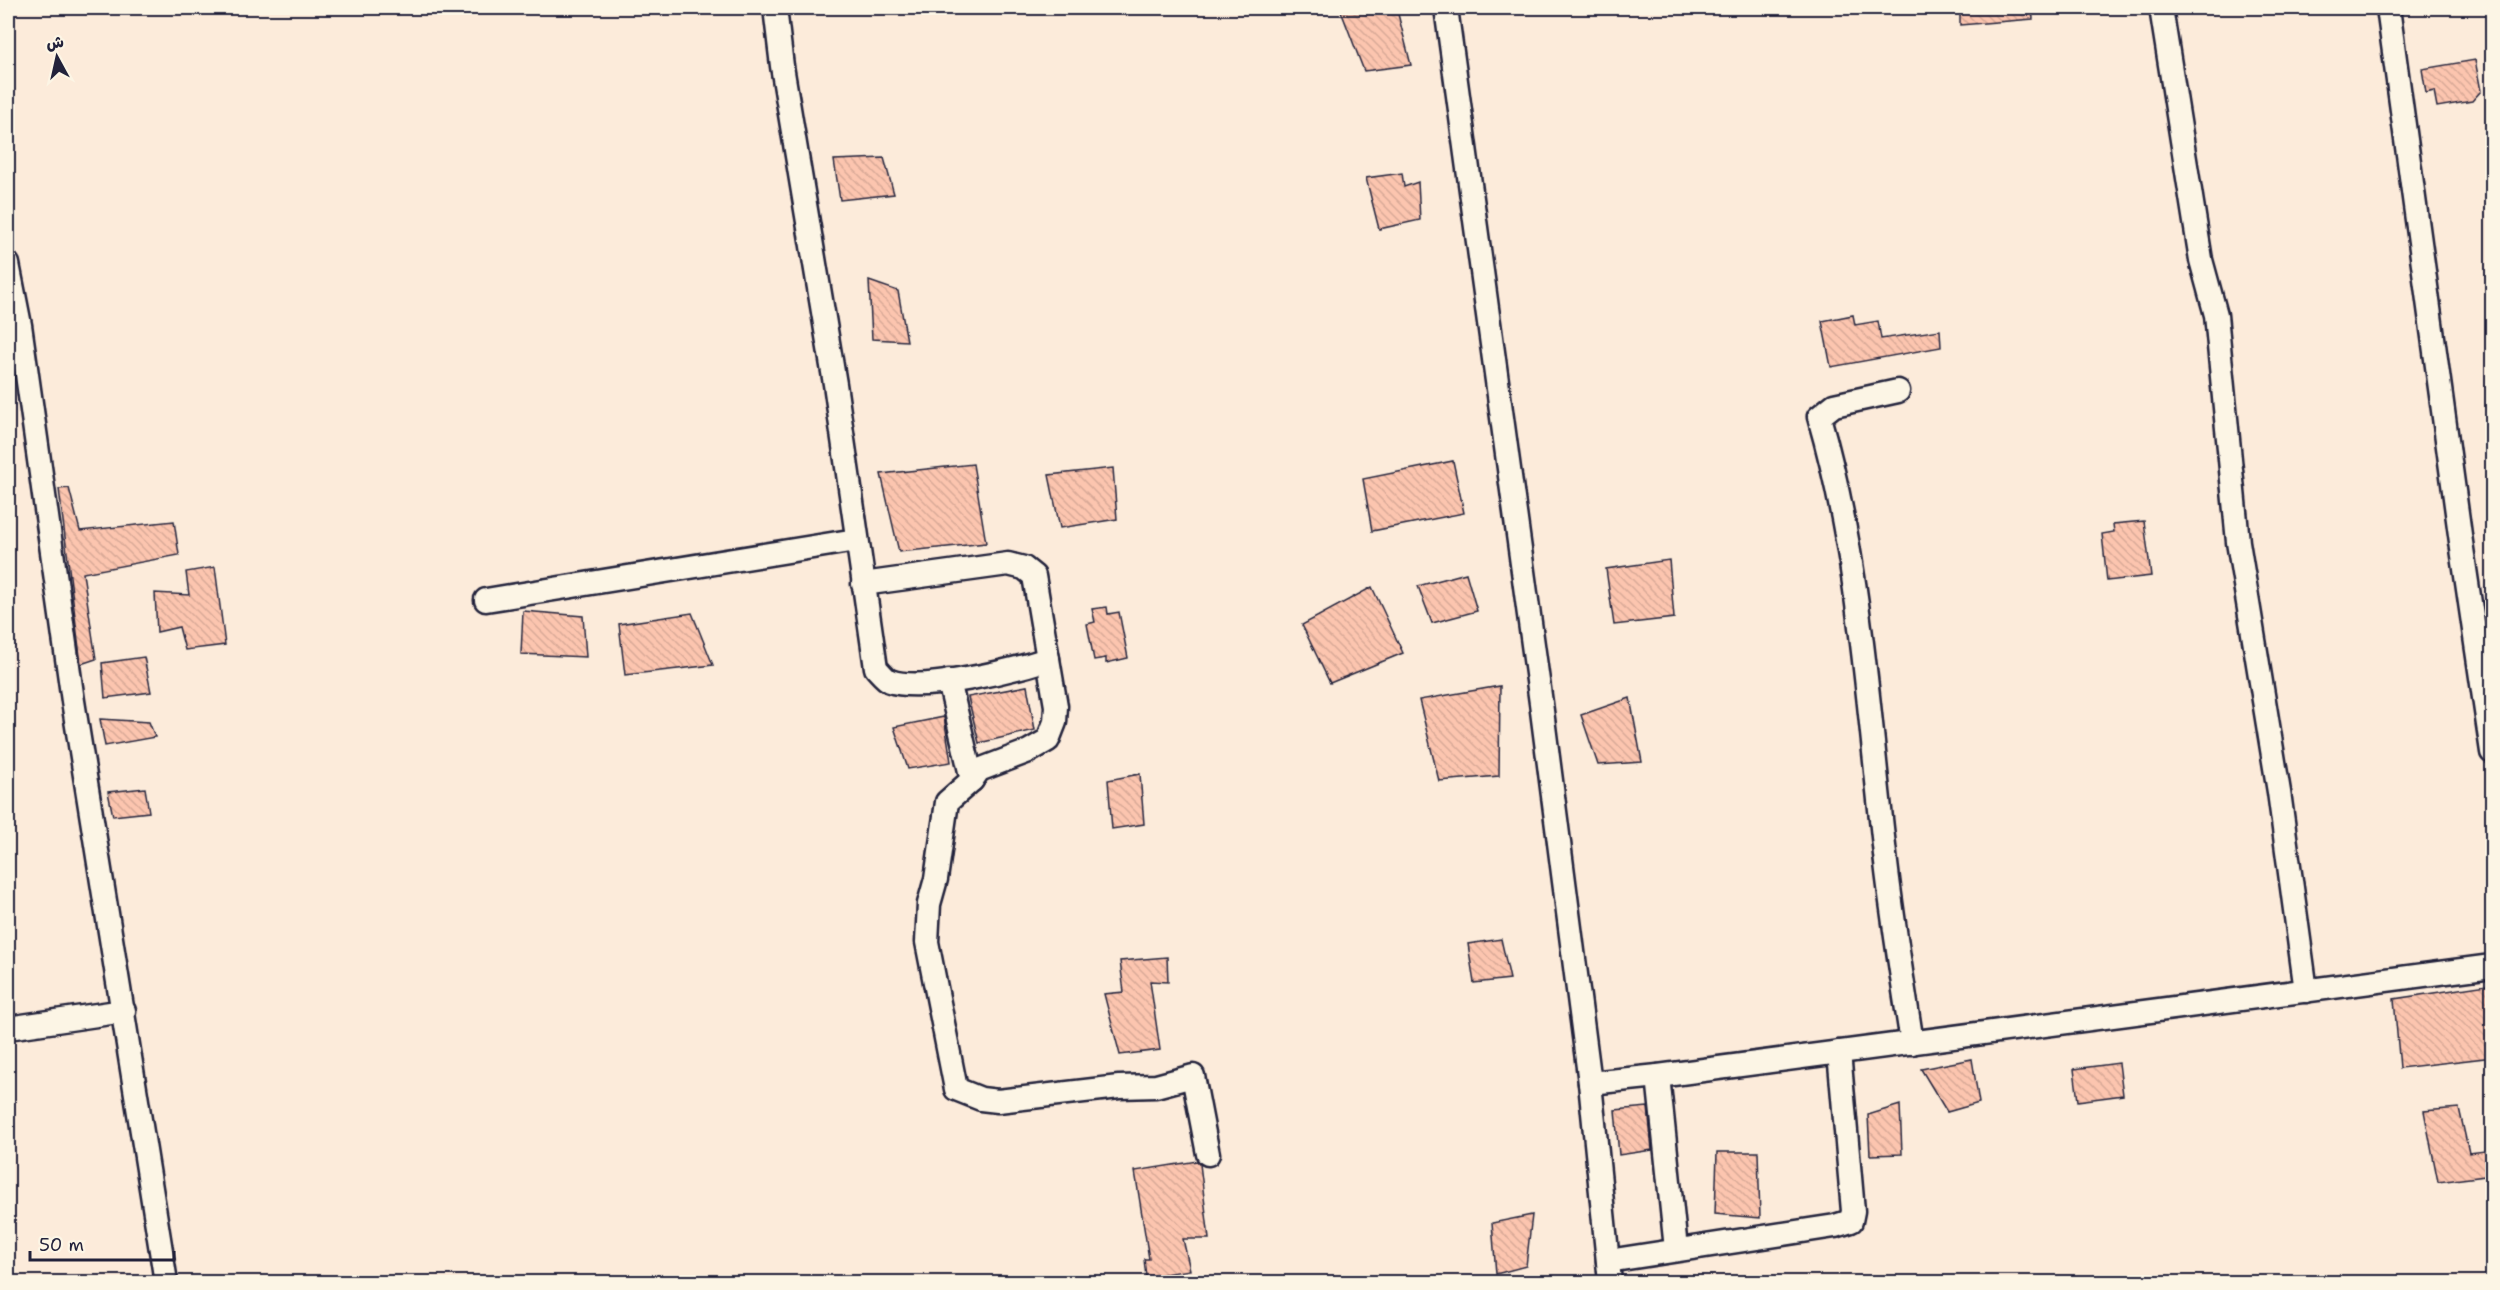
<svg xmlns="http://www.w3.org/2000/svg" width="2500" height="1290" font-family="'Shantell Sans','Playpen Sans Arabic',sans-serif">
	<defs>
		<pattern id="building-back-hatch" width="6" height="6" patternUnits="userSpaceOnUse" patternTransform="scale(1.5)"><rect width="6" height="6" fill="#fcc5af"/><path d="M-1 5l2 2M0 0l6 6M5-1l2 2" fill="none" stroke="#d8a997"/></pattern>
	</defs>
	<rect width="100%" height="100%" fill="#fcebda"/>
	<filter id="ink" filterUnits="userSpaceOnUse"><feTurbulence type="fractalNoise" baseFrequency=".0167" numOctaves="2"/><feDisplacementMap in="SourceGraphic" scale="12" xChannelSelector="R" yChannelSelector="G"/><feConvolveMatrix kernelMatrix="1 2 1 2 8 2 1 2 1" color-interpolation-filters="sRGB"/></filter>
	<g filter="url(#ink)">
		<g fill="url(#building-back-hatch)" stroke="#22223b" stroke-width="1.5">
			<path d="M1960,8H2032L2033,19L1960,25Z"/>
			<path d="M1341,11L1398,14L1411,65L1364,71Z"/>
			<path d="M2475,60L2481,91L2472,101L2437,107L2434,91L2426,93L2422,69Z"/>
			<path d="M884,158L894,194L840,200L834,160Z"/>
			<path d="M1402,173L1404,187L1418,182L1420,220L1379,229L1366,178Z"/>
			<path d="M869,281L898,291L907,341L872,339Z"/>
			<path d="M1853,315L1855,325L1878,321L1881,339L1940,330L1941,347L1831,367L1822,321Z"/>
			<path d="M1453,461L1464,513L1372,531L1363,479Z"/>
			<path d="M973,464L986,543L899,552L881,474Z"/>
			<path d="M1113,468L1117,519L1060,528L1049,475Z"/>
			<path d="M69,488L80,531L174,521L179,555L83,573L96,659L81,664L59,489Z"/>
			<path d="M2144,521L2151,576L2107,581L2102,534L2114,532L2113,524Z"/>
			<path d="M1669,560L1674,618L1614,625L1606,569Z"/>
			<path d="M215,567L225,645L185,650L179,627L157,632L155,593L189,595L186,572Z"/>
			<path d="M1466,573L1477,611L1432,623L1418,586Z"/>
			<path d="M1372,587L1403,653L1330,683L1302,625Z"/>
			<path d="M1107,607L1108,614L1119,612L1128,658L1106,663V658L1094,660L1087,624L1095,622L1092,609Z"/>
			<path d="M523,611L583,616L586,657L521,654Z"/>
			<path d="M692,613L713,665L625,675L619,624Z"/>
			<path d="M144,657L151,692L105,698L102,663Z"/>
			<path d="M1027,686L1035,730L979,743L968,697Z"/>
			<path d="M1500,686L1499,776L1439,781L1419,700Z"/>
			<path d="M1630,698L1642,762L1598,765L1581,715Z"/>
			<path d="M944,717L951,762L908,769L894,727Z"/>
			<path d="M100,719L149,722L155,737L105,746Z"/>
			<path d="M1140,774L1144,824L1112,829L1108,780Z"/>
			<path d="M145,788L149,812L113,816L108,792Z"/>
			<path d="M1501,939L1510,979L1474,983L1468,944Z"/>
			<path d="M1167,957L1168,982L1150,981L1160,1050L1120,1055L1104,994L1124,992L1120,961Z"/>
			<path d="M2493,984V1057L2400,1068L2394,999Z"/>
			<path d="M1972,1059L1979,1103L1947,1112L1921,1069Z"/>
			<path d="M2119,1063L2123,1095L2078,1101L2074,1069Z"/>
			<path d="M1900,1105L1902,1154L1870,1155L1868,1115Z"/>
			<path d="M1648,1107L1652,1150L1619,1155L1615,1110Z"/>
			<path d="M2459,1108L2469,1153L2493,1150V1175L2438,1182L2424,1111Z"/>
			<path d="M1717,1152H1758L1760,1218L1715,1214Z"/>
			<path d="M1197,1161L1200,1164L1209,1239H1183L1190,1270L1146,1277L1144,1259H1149L1135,1171Z"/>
			<path d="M1532,1215L1526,1266L1496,1274L1492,1223Z"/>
		</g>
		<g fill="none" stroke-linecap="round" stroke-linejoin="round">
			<defs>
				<g id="street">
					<path d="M775,8L782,66L835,384L876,668C880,672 885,679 890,681C922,693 1014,670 1048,659L1056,706L1055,722L1048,740L1029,751L979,770L972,780L947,802L936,879L929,904L927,942L956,1089L981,1099L998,1101L1119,1087L1156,1086L1193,1076L1208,1154"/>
					<path d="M1446,8L1541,703L1590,1083L1610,1282"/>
					<path d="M2161,8L2201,260L2216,315L2238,542L2279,792L2306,991"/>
					<path d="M2388,8L2461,542L2492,752"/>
					<path d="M8,264L20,325L73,701L166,1282"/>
					<path d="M1898,391L1834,405L1819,417C1861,562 1868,713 1886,863C1893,923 1903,983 1912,1043"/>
					<path d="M863,584L1008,564L1024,568L1034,576L1048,659"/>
					<path d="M486,600L856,540"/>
					<path d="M949,681L972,780"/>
					<path d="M8,1028L124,1011"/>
					<path d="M1658,1076L1676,1249"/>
					<path d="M1590,1083L1658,1076L2492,966"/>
					<path d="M1608,1261L1835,1226L1851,1221L1853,1211L1839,1052"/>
				</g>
			</defs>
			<use href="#street" stroke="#22223b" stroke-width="27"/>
			<use href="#street" stroke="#fcf5e5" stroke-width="22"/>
		</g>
	</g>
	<rect width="2500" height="1290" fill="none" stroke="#fcf5e5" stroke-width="30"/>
	<rect x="15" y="15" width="2470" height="1260" fill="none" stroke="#22223b" stroke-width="2" filter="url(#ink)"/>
	<g transform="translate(57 57) rotate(352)" stroke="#fcf5e5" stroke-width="4.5" paint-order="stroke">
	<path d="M0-4.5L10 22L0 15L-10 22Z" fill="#22223b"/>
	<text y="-9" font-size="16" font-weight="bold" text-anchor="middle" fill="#22223b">ش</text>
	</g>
	<path d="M30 1251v9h144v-9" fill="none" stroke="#22223b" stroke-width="3"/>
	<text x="39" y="1251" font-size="18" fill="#22223b" stroke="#fcf5e5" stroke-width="4.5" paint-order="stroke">50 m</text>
</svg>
